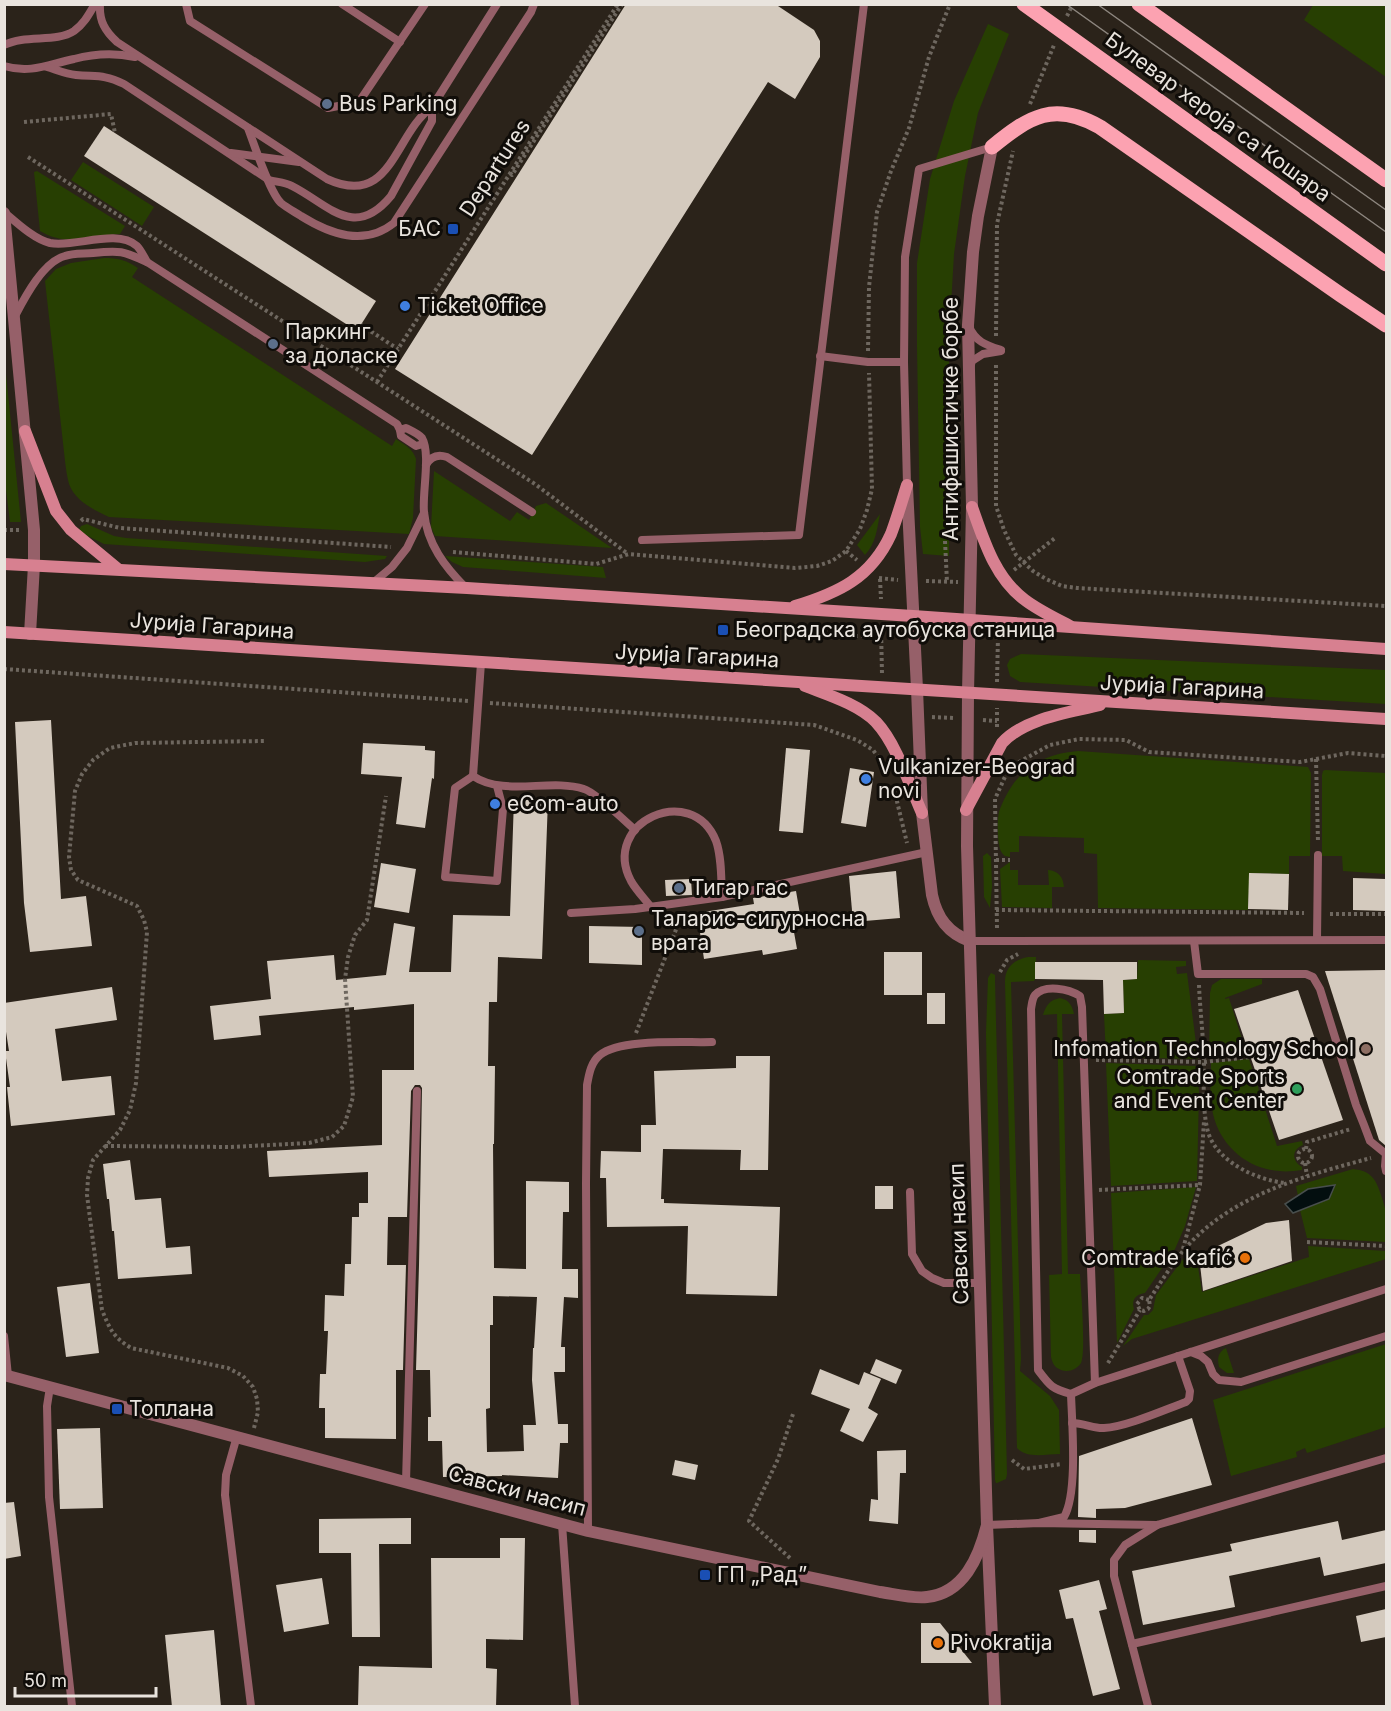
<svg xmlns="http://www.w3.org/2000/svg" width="1391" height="1711" font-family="Inter,sans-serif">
	<rect width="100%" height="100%" fill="#2b231a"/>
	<g fill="#273f02">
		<path d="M1313,5H1386V77L1304,20Z"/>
		<path d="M988,24L1009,34L978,113L965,176L954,254L949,340V556L923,554L920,527L917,347V263L930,179L954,101Z"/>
		<path d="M83,162L154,207L142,226L71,180Z"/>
		<path d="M37,171L125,226L120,234C90,235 69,248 40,231L34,172Z"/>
		<path d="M104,258C118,258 126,260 138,268L132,277L392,446L396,439C405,445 413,449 416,459L413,518L409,534L109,517C94,510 75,501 69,484C67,477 66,469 65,461L45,281L56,269L71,263Z"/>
		<path d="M4,354L21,522H10L4,474Z"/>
		<path d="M434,471L510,521L517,512L529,520L536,506L546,503L612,548L435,536L431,527Z"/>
		<path d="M880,514C877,529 876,543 865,555L857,545Z"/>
		<path d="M87,524L114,536L126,538L387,556L385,559L365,562L104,544L84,534L79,530L81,526Z"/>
		<path d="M445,556L603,567L606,578L463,567L452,562Z"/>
		<path d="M1021,654L1386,670V704L1020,682L1010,676L1007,665L1010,659Z"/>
		<path d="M1078,751L1308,767L1311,773L1310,856H1289V874L1250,873L1248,910L1098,908L1097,854L1084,853V838L1019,836V852H1010V857C1006,856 1005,857 1002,853C997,847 997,820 999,812C1003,800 1011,785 1020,776C1036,759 1056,753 1078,751Z"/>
		<path d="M1325,770L1386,773V874L1343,871L1342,856H1322V775L1323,771Z"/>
		<path d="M987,853L991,857L992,886L990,908L984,897L983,856Z"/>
		<path d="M1010,862V870H1018V885H1049L1048,870C1059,871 1063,877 1064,887H1052V908L1002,907L1000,869Z"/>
		<path d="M1028,957H1036L1035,979L1034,981L1011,982L1021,1359L1020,1371L1050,1396L1059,1410L1060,1454C1046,1454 1027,1459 1017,1448L1005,982C1005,967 1014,960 1028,957Z"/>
		<path d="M1138,960L1186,961V966L1176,967L1177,974L1187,973L1198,1059L1106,1057L1104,1014L1124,1013L1123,980L1137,979Z"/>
		<path d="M991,973L995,975V980L1007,1474L1006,1479L997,1483H996L995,1480L986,1033L988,978Z"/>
		<path d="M1221,979H1262V984L1225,998V999L1229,998L1247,1055L1209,1058L1210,993L1212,985Z"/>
		<path d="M1060,998C1069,1000 1072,1005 1074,1014H1062L1068,1274H1080C1081,1289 1086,1353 1081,1363C1077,1369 1069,1373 1061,1370C1054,1367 1053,1364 1051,1357L1049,1275L1062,1274L1057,1014L1043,1015C1046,1005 1050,1000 1060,998Z"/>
		<path d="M1249,1059L1277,1146L1302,1141L1303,1145C1292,1149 1291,1161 1302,1167V1170C1295,1171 1286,1172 1279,1171C1247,1169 1220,1145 1213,1114C1209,1098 1211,1079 1211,1063Z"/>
		<path d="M1106,1063L1197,1066L1199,1092L1197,1181L1111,1186Z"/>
		<path d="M1353,1169C1360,1170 1366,1171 1371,1176C1378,1181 1384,1204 1386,1212C1388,1221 1386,1233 1386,1242L1307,1238L1300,1210L1329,1199L1335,1185L1308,1189L1298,1196L1296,1186Z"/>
		<path d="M1196,1187L1185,1226L1175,1249L1145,1293C1136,1294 1131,1300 1134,1309L1117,1343L1111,1193Z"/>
		<path d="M1308,1246L1386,1251V1259L1132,1339L1123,1346L1144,1315H1148L1153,1310L1156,1295L1186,1255H1189L1198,1267L1202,1292L1309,1257Z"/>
		<path d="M1386,1344V1427L1307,1453L1305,1448L1296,1452L1297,1457L1231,1476L1213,1400Z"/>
		<path d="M1226,1348L1234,1373H1227L1219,1367C1217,1358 1218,1352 1226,1348Z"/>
	</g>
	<path fill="#030e0f" stroke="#484e4d" stroke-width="1.5" d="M1335,1185L1329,1199L1293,1213L1285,1204L1308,1189Z"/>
	<g fill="#d4cabe" fill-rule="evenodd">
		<path d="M626,4H775L814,30L820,41V57L795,99L768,82L532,455L395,369Z"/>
		<path d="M104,126L376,301L357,331L84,156Z"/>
		<path d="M51,720L61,899L86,896L92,946L30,952L24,903L15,722Z"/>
		<path d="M363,743L425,746V750L435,751L434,779L432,778L425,828L396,824L402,777L361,774Z"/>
		<path d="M786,748L810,750L803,833L779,831Z"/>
		<path d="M850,768L874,772L866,827L841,823Z"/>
		<path d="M514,799L548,800L542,959L498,957L497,1002H489L488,1066H495L494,1144H493L494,1268L526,1269V1181L569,1182V1212H563L562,1269H578V1298L564,1297L561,1347H565V1372H554L558,1424H568V1443H560L558,1478L502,1475V1476L443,1477L442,1441H428V1417H431L430,1370H416L419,1265L422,1088L420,1085H415L411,1091L407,1217H388L387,1265H406L403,1370H396V1439L325,1438V1408H319L320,1374H326L328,1331H324L325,1295L344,1296L345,1264H351L352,1217H359V1203H368V1172L269,1177L267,1151L382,1145V1070H414V1004L354,1010V1007L259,1016L261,1035L214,1040L210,1006L271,999L267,961L334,955L336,980L386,975L394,923L415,927L409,972H451L453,915L510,916ZM493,1296L537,1297L534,1348H533L532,1380L536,1425H523L524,1451L487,1452L486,1409L490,1408V1325H493Z"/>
		<path d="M381,863L416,869L409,913L374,907Z"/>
		<path d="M896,871L900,918L853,922L849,876Z"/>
		<path d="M1249,873L1289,874L1288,910L1248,909Z"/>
		<path d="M1353,878L1386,879V911L1353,910Z"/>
		<path d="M691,879L692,895L666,896L665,880Z"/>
		<path d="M796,891L801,920L792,921L797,949L763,955L762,950L704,959L697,913L754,904L753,898Z"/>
		<path d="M589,926L642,927V965L589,963Z"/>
		<rect x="884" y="952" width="38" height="43"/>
		<path d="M1035,962H1137V979L1123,980L1124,1013L1104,1014L1103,980L1035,979Z"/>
		<path d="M1386,970V1146L1379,1140L1325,971Z"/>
		<path d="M112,987L117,1020L55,1029L62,1081L111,1076L115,1115L11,1126L7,1087H10L5,1051H9L4,1019V1003Z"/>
		<path d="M1298,990L1343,1120L1279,1140L1234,1009Z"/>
		<rect x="927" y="993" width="18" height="31"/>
		<path d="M736,1056H770L768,1170H740L741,1150L663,1149L661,1199H664V1203L780,1207L777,1296L686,1294L688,1226L607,1227L606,1178H600L601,1151L641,1152V1125H656L654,1071L736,1068Z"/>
		<path d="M130,1160L135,1200L161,1198L166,1248L190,1246L192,1274L118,1279L114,1231H112L109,1199H107L103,1164Z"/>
		<rect x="875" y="1186" width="18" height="23"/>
		<path d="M1289,1220L1292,1261L1203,1291L1199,1255L1266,1223Z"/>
		<path d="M90,1283L99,1353L66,1357L57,1287Z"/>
		<path d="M876,1359L902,1370L896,1384L870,1373Z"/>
		<path d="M820,1369L859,1385L864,1372L881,1379L868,1408L878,1414L863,1442L840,1431L850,1409L811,1394Z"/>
		<path d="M1192,1418L1212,1485L1125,1508L1096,1509V1518L1078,1517L1079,1456Z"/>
		<path d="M100,1428L103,1508L60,1509L57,1429Z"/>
		<path d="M906,1450V1473H900L898,1524L869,1521L871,1499L878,1500L877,1451Z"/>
		<path d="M675,1460L698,1465L695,1480L672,1475Z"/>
		<path d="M14,1502L21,1556L4,1559V1503Z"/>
		<path d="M411,1518V1544H379L380,1637H352L351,1553H319V1519Z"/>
		<path d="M1338,1521L1342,1540L1386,1530V1563L1324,1576L1320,1557L1229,1576L1235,1607L1143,1625L1132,1571L1232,1551L1230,1544Z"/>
		<path d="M1079,1530H1096V1543L1079,1542Z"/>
		<path d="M500,1538H525L523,1640L486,1639V1668L497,1669L496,1707H358L359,1666L432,1668L431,1558H500Z"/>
		<path d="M322,1578L329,1624L284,1632L276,1585Z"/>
		<path d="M1099,1580L1107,1609L1099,1611L1120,1689L1093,1696L1073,1618L1066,1619L1059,1590Z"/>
		<path d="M1386,1609V1637L1361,1642L1356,1616Z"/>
		<path d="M921,1623H940L972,1663H921Z"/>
		<path d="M214,1630L221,1707H172L165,1635Z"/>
	</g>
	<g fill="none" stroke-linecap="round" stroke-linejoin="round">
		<g stroke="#6e675f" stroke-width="4" stroke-dasharray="3 3" stroke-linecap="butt">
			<path d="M1067,16L1073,4"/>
			<path d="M1030,104L1054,45"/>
			<path d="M24,122L111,114L115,133"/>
			<path d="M28,157L535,484L628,554"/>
			<path d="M510,173L512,175L622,4"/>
			<path d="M361,325L398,349"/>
			<path d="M996,336L997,224L1013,151"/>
			<path d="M868,351L869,287L877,212L891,171L909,128L929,57L950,4"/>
			<path d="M996,365V506L1004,530L1016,555L1033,571L1046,579L1062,586L1077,588L1386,606"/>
			<path d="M377,382L618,4"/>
			<path d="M81,521L83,519L120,528L391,547"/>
			<path d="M4,530H20"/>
			<path d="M945,541L947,582"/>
			<path d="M846,551L857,560"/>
			<path d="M453,552L596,564L629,554L795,568L817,566L832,561L846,551L860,529L867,510L872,489L869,373"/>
			<path d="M1014,570L1055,538"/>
			<path d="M879,578L898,580"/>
			<path d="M880,579L881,599"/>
			<path d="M926,581L958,582"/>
			<path d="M881,628L882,674"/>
			<path d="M831,636H881"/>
			<path d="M4,669L468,701"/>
			<path d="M997,682L998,636"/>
			<path d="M490,703L814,725L857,740L873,750L883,764"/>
			<path d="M932,717L954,718"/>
			<path d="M983,720L997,721"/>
			<path d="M997,727V708"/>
			<path d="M1316,759L1318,842"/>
			<path d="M894,789L907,843"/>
			<path d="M996,860H1010"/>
			<path d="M996,910L1304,913"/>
			<path d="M1330,914H1386"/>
			<path d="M997,928L995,799L1008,770L1019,762L1050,745L1079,739L1126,740L1149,752L1300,762L1348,753L1386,756"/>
			<path d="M1000,972L1007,960L1018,954"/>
			<path d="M1199,985C1200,1009 1203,1034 1204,1059C1204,1082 1202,1109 1208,1132C1217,1162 1257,1180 1285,1183"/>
			<path d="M636,1033L682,914"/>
			<path d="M1096,1060L1204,1062L1251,1057"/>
			<path d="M105,1146L231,1147L309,1143L332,1137L344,1126L353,1097L345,979L348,957L355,935L367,920L386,796"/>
			<path d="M1306,1149L1307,1142L1351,1129"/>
			<circle cx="1305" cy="1156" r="7"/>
			<path d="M1305,1163L1307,1176"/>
			<path d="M1099,1190L1200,1185"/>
			<path d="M1307,1242L1386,1246"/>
			<path d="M1183,1249L1200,1185L1204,1121"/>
			<path d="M1149,1300L1142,1298L1137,1304L1140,1310L1144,1311L1148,1309L1150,1306L1149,1300C1160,1283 1171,1266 1183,1251C1230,1195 1304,1176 1371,1158"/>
			<path d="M1108,1363L1140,1310"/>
			<path d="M254,1428L258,1412L257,1399L253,1387L243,1376L228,1368L131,1348C112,1336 110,1329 102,1310L87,1195L88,1178L93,1160L120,1130L130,1110L136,1083L147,932L144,920L137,906L78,880L71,870L69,857L75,791L82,774L93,760L110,748L135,743L264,741"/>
			<path d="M1012,1460L1024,1469L1062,1464"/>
			<path d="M790,1558L749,1521L778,1459L793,1414"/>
		</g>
		<g stroke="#966069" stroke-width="8">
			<path d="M100,4C99,21 105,31 117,42L327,179C392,209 394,134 432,107L497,4"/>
			<path d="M186,4L190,21L328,108L359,102L425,4"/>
			<path d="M342,4L400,42"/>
			<path d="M4,45C26,34 56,43 74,31C84,24 89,14 95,4"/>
			<path d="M4,66C31,74 49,64 74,59C93,54 116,53 135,57"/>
			<path d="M47,67C57,70 66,74 76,75C97,77 103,74 124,84L269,180C276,182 285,182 292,186C328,204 354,241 391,196L432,121V107"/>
			<path d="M248,128C254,144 270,193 281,203C287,208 295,212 301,216C330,234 364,247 394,223L531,12L534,4"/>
			<path d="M231,153L299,162"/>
			<path d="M4,212C17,223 34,239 50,243C75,248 116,228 137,246C141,250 144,257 147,262"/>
			<path d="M15,316C25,297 43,262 65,256C73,253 84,254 93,253C120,250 123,251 147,262L397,424L400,430L401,436L416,446L423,444"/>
			<path d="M969,327C976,342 986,345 1001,350"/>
			<path d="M820,356L868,362H904"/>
			<path d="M970,368L972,361L983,354L1001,351"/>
			<path d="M400,430L406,428C410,430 419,434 422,438C431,453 422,494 424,512C427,544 445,567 466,588"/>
			<path d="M426,465C431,456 438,454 447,457L532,512"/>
			<path d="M907,485L904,362L905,257L919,169L992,147"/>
			<path d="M642,540L799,535L864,4"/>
			<path d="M374,582L392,567L407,548L424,513"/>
			<path d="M481,663L473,776C504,797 550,778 584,789C595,792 625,821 635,830"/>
			<path d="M473,776L455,788L445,877L497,881L503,809L497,786"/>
			<path d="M651,907C644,898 636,890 631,881C600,822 692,781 716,841C722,858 721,879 722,897"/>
			<path d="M571,913L635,909L722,897L927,852"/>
			<path d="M1317,940L1318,855"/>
			<path d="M970,941L1386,940"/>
			<path d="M1194,941L1198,974H1306L1313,977L1320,989L1356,1105L1364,1125L1370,1141L1386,1154"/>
			<path d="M1386,1154L1385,1166L1386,1171"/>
			<path d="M910,1192L912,1254L922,1271L932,1278L944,1283H980"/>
			<path d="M4,1336L8,1376"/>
			<path d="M1191,1352L1201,1356L1208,1362L1213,1374L1219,1380L1241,1382L1386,1336"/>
			<path d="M50,1387L47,1406L49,1497L72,1706"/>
			<path d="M1071,1394C1052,1389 1050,1386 1038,1370L1031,1009C1032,1004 1032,999 1035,995C1045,984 1069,989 1080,996L1082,1007L1095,1383"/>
			<path d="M1072,1423C1084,1423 1095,1429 1104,1428C1126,1427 1164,1410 1186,1402L1189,1399L1190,1391L1178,1356"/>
			<path d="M237,1436L226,1475L225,1495L251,1706"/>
			<path d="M406,1482L417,1091"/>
			<path d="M1039,1523L1064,1517C1078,1493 1072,1424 1071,1394L1095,1383L1386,1289"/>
			<path d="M562,1524L575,1706"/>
			<path d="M987,1525L1039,1523L1157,1525L1386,1458"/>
			<path d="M588,1531L586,1183L587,1085C589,1074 591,1062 600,1055C620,1038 686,1043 712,1042"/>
			<path d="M1132,1644L1386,1586"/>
			<path d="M1148,1706L1114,1576V1560L1125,1545L1157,1525"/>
		</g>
		<g stroke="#966069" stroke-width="12">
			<path d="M917,689L922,813L932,895C937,918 948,933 970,941"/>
			<path d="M968,693L967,846L987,1525L995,1706"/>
			<path d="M4,1375L588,1531L880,1592C894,1594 914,1599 927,1597C964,1593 979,1557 987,1525"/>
		</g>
		<g stroke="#966069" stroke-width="12">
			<path d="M4,213L34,530V565L30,634"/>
			<path d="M907,487L917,689"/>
			<path d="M968,693L972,507L968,325L973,252L978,216L992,147"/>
		</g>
		<g stroke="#d78090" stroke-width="12">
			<path d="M25,431L56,511L71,530L118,569"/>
			<path d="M972,507C984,541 995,578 1025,600C1038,610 1055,618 1070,626"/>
			<path d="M4,564L467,588L913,616L1386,649"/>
			<path d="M795,606C838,593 871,578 891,534C897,518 902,501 907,485"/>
			<path d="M4,632L1386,719"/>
			<path d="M805,686C828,695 858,704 876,722C896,743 910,786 922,813"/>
			<path d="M966,810L1002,743C1025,718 1068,713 1100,705"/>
		</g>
		<g stroke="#fca2b1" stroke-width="15">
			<path d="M1139,4L1386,180"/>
			<path d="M992,147C1030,116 1054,101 1100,127L1341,295L1386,325"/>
		</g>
		<g stroke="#8d867f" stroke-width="1.5">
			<path d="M1066,4L1386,232"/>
			<path d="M1097,4L1386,210"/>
		</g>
		<path stroke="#fca2b1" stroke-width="15" d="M1024,4L1386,264"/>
	</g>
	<g fill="#5c6f8a" stroke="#100d09" stroke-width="2">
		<circle cx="327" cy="104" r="6"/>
		<circle cx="273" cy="344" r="6"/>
		<circle cx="679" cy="888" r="6"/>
		<circle cx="639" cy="931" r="6"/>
	</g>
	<g fill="#1a4fb4" stroke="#100d09" stroke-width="2">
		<rect x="447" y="223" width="12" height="12" rx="3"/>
		<rect x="717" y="624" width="12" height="12" rx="3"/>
		<rect x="111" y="1403" width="12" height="12" rx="3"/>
		<rect x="699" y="1569" width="12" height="12" rx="3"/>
	</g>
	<g fill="#3f7fe0" stroke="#100d09" stroke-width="2">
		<circle cx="405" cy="306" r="6"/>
		<circle cx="866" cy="779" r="6"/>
		<circle cx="495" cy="804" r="6"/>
	</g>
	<circle fill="#8d6e63" stroke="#100d09" stroke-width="2" cx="1366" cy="1049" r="6"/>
	<circle fill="#2e9e5b" stroke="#100d09" stroke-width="2" cx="1297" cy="1089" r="6"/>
	<g fill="#e8710a" stroke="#100d09" stroke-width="2">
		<circle cx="1245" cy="1258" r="6"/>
		<circle cx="938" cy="1643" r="6"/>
	</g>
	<g text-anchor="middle" stroke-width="6" stroke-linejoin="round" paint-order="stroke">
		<g font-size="21" fill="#e9e4de" stroke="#100d09" text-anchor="start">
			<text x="339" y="111">Bus Parking</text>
			<text x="441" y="236" text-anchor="end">БАС</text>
			<text x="417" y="313">Ticket Office</text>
			<text x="285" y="339">Паркинг<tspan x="285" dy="24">за доласке</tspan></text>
			<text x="735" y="637">Београдска аутобуска станица</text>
			<text x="878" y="774">Vulkanizer-Beograd<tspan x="878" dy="24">novi</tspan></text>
			<text x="507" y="811">eCom-auto</text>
			<text x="691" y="895">Тигар гас</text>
			<text x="651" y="926">Таларис-сигурносна<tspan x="651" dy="24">врата</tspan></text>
			<text x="1354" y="1056" text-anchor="end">Infomation Technology School</text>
			<text x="1285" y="1084" text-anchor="end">Comtrade Sports<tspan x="1285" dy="24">and Event Center</tspan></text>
			<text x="1233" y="1265" text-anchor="end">Comtrade kafić</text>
			<text x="129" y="1416">Топлана</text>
			<text x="717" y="1582">ГП „Рад”</text>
			<text x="950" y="1650">Pivokratija</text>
		</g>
		<g font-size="21" fill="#e9e4de" stroke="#100d09">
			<text transform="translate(1218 117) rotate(36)" y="7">Булевар хероја са Кошара</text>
			<text transform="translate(495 168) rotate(-57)" y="7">Departures</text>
			<text transform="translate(951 419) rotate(-90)" y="7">Антифашистичке борбе</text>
			<text transform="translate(212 626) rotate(4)" y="7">Јурија Гагарина</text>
			<text transform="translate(697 656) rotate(3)" y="7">Јурија Гагарина</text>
			<text transform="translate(1182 687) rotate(3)" y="7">Јурија Гагарина</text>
			<text transform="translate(959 1234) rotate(-92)" y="7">Савски насип</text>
			<text transform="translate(517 1491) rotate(15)" y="7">Савски насип</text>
		</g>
	</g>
	<rect width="1391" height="1711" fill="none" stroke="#e9e4de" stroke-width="12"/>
	<path d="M15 1687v9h141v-9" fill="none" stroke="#e9e4de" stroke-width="3"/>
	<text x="24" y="1687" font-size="18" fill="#e9e4de" stroke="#100d09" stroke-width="4.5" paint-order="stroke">50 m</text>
</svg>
